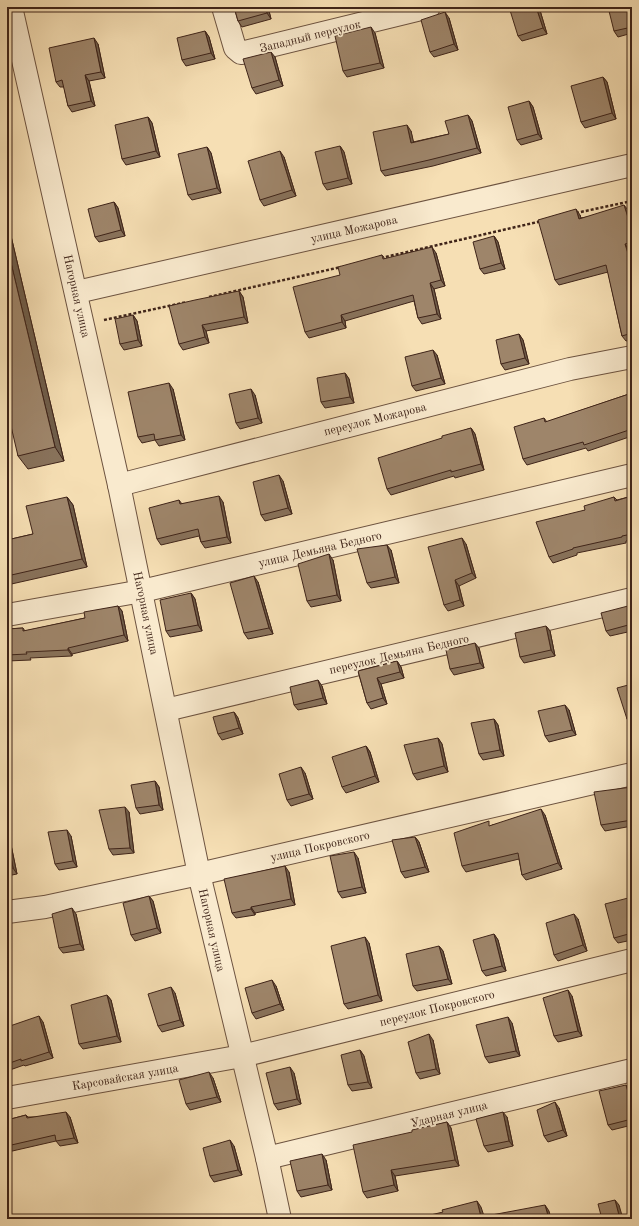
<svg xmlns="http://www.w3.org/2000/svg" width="639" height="1226" font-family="'Old Standard TT',serif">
	<rect width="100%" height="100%" fill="#f6dfb4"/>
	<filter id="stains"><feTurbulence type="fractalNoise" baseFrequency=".005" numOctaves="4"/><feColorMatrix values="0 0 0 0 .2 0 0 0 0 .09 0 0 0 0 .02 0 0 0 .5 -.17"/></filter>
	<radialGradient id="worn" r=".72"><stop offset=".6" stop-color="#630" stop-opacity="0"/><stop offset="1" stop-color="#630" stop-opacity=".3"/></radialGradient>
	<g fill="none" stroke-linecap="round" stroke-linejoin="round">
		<defs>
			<g id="minor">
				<path d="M11,7L119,485L199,874L267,1158L280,1219"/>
				<path d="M223,7L235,48L241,53L429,7"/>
				<path d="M77,292L632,165"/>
				<path d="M119,485L570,369L632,357"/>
				<path d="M7,615L142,591L632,475"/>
				<path d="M166,710L632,599"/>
				<path d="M7,912L45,907L199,874L632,774"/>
				<path d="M7,1098L242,1056L632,960"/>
				<path d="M267,1158L632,1070"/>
			</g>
		</defs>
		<use href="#minor" stroke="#6d5340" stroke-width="24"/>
		<g stroke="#3f2419" stroke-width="2.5" stroke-dasharray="3 2" stroke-linecap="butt">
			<path d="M576,213L632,201"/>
			<path d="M381,258L542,221"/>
			<path d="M209,297L341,267"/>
			<path d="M104,320L187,302"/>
		</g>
		<use href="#minor" stroke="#f9eace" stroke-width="22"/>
	</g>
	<g fill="#88725b" stroke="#3f2419">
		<path d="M234,7H268L271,19L242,27L238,21Z"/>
		<path d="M539,7L547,34L522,41L518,36Z"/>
		<path d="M632,7V33L618,37L614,31Z"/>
		<path d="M449,18L458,50L434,57L430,52Z"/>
		<path d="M205,31L209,37L215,59L186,66L182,60Z"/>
		<path d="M375,33L384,68L347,77L343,71Z"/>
		<path d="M98,44L105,78L89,81L95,106L72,112L68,106L64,87H60L56,82Z"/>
		<path d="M275,57L283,86L256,94L252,88Z"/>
		<path d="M603,77L607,82L616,119L585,128L581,122Z"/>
		<path d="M529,101L533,107L542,139L521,145L517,140Z"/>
		<path d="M468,115L472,121L481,153L433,166L385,176L381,171L411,131L413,142L449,134Z"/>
		<path d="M148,117L152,123L160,157L126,165L122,159Z"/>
		<path d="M340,146L344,152L352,184L327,190L323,184Z"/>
		<path d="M207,147L211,153L221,193L192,200L188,195Z"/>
		<path d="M284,157L296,196L264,206L260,200Z"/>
		<path d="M114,202L118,208L125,236L99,242L95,237Z"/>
		<path d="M628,210L632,223V249L629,250L632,259V340L626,341L622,336L608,272L559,285L555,280L580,215L581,218Z"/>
		<path d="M7,219L64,461L28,469L18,456Z"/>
		<path d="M494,236L498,242L505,269L484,274L480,269Z"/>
		<path d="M436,253L445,286L434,289L441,319L422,324L418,318L414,301L345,321L346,328L309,338L305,332L340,275L382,255L385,259Z"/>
		<path d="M239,291L243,297L248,323L206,331L209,343L183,350L179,344Z"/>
		<path d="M133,315L137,321L142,346L124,350L120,344Z"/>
		<path d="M519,334L523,340L529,364L505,370L501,364Z"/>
		<path d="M437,355L445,384L416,391L412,386Z"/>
		<path d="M345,373L349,379L354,403L325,408L321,402Z"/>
		<path d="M173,389L185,440L159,446L155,440L142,443L138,437Z"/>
		<path d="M632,393V436L588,451L586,448L527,465L523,459L544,418L547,422Z"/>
		<path d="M255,395L262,423L240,429L236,423Z"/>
		<path d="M471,428L475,434L484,470L455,478L454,476L391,495L387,489L442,438Z"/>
		<path d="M283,481L292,514L265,521L261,515Z"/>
		<path d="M632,496V540L626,541V543L577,553V555L553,563L549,557L585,510L614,497L617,500Z"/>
		<path d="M67,497L73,505L87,567L7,585V540L33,534Z"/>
		<path d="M179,500L182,504L223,502L231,543L205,548L201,542L199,536L161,545L157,539Z"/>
		<path d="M466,544L476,578L459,586L464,606L448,611L444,605Z"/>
		<path d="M391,550L399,583L371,588L367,583Z"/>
		<path d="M333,560L341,601L311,607L307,601Z"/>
		<path d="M258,582L273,634L248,639L244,633Z"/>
		<path d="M191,593L195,599L202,631L170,637L166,631Z"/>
		<path d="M118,606L122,611L128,641L72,654V656L30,658L31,660L7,661V629L23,628L25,631L85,618Z"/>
		<path d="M628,606L632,612V631L610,636L606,631Z"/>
		<path d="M546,626L550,631L555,656L524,663L520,657Z"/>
		<path d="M479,648L484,668L454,675L450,669Z"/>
		<path d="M397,661L401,667L404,678L381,684L387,704L371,709L367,703L358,671Z"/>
		<path d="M632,684V725H631L627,719Z"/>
		<path d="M322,686L327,704L298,710L294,705Z"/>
		<path d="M569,710L576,735L549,742L545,736Z"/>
		<path d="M234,712L238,718L243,734L222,740L218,734Z"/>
		<path d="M494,719L498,725L504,756L483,760L479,754Z"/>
		<path d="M438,738L442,744L448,772L417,780L413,774Z"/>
		<path d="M366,746L370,752L379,782L346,793L342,787Z"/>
		<path d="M305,773L313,799L291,806L287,800Z"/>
		<path d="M155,781L159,787L163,810L140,814L136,808Z"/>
		<path d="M632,787V826L605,831L601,825Z"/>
		<path d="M129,812L134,853L113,855L109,849Z"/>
		<path d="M545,815L562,869L526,880L522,875L519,859L466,872L462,866L492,825Z"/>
		<path d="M7,835L10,840L17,874L7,876Z"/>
		<path d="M71,836L77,867L59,870L55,864Z"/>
		<path d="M415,837L419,842L429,872L405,878L401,872Z"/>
		<path d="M358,858L366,893L342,898L338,892Z"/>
		<path d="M289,872L295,905L255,913V915L236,918L232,913Z"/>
		<path d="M149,896L153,901L161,933L135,941L131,935Z"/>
		<path d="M632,897V940L618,943L614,938Z"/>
		<path d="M76,914L84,950L63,953L59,948Z"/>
		<path d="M578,919L587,951L558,961L554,955Z"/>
		<path d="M494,934L498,940L506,971L486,976L482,971Z"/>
		<path d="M369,943L382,1001L348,1009L344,1004Z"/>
		<path d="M439,946L443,951L452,984L417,991L413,986Z"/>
		<path d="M7,957L11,970L7,972Z"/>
		<path d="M276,986L284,1010L256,1019L252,1013Z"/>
		<path d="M175,993L184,1026L162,1032L158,1026Z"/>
		<path d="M107,995L111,1000L121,1042L83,1049L79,1044Z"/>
		<path d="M572,996L582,1036L558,1042L554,1036Z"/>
		<path d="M43,1022L53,1058L25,1066L24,1065L7,1071V1027Z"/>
		<path d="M512,1023L520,1056L489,1063L485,1057Z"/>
		<path d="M433,1040L440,1074L420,1079L416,1073Z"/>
		<path d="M360,1050L364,1056L372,1088L352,1091L348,1085Z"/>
		<path d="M294,1073L301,1104L278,1110L274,1104Z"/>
		<path d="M213,1078L221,1102L190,1110L186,1104Z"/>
		<path d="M630,1090L632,1098V1125L612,1130L608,1125Z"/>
		<path d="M559,1108L567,1136L548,1142L544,1136Z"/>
		<path d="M26,1115L28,1117H70L78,1143L60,1146L56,1141L8,1152L7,1151V1120Z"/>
		<path d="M507,1117L513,1146L488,1152L484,1146Z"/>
		<path d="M447,1122L451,1128L459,1166L395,1176L398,1191L367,1198L363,1192L412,1132Z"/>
		<path d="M234,1146L242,1175L214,1182L210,1176Z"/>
		<path d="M326,1160L332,1190L301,1197L297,1191Z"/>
	</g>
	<g fill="#6f5d4a" stroke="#3f2419">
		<path d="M265,7H268L271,19L267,13Z"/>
		<path d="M536,7H539L547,34L543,28Z"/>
		<path d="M445,12L449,18L458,50L454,44Z"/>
		<path d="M371,27L375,33L384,68L380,63Z"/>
		<path d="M205,31L209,37L215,59L211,53Z"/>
		<path d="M94,38L98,44L105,78L101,72Z"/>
		<path d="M271,52L275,57L283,86L279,80Z"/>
		<path d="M85,75L89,81L95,106L91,101Z"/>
		<path d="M603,77L607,82L616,119L612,113Z"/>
		<path d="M529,101L533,107L542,139L538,134Z"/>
		<path d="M468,115L472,121L481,153L477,148Z"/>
		<path d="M148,117L152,123L160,157L156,151Z"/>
		<path d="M407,125L411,131L415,148L411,143Z"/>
		<path d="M340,146L344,152L352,184L348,178Z"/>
		<path d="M207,147L211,153L221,193L217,188Z"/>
		<path d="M280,151L284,157L296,196L292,190Z"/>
		<path d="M114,202L118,208L125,236L121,230Z"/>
		<path d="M624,205L628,210L632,223V230Z"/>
		<path d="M576,209L580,215L583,225L579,219Z"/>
		<path d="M7,219L64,461L55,447L7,246Z"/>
		<path d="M494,236L498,242L505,269L501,263Z"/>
		<path d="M625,244L629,250L632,259V266Z"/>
		<path d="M432,247L436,253L445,286L441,280Z"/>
		<path d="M430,283L434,289L441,319L437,314Z"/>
		<path d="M239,291L243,297L248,323L244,317Z"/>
		<path d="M133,315L137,321L142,346L138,340Z"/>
		<path d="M341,315L345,321L346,328L342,322Z"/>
		<path d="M202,325L206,331L209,343L205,337Z"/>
		<path d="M519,334L523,340L529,364L525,358Z"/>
		<path d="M433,350L437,355L445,384L441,378Z"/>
		<path d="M345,373L349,379L354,403L350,397Z"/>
		<path d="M169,383L173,389L185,440L181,435Z"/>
		<path d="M251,389L255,395L262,423L258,418Z"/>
		<path d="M471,428L475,434L484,470L481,464Z"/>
		<path d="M279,475L283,481L292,514L288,508Z"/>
		<path d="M219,496L223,502L231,543L227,537Z"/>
		<path d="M67,497L73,505L87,567L82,559Z"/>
		<path d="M462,538L466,544L476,578L472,573Z"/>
		<path d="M387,545L391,550L399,583L395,577Z"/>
		<path d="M329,554L333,560L341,601L337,595Z"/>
		<path d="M254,576L258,582L273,634L269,628Z"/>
		<path d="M455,580L459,586L464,606L460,600Z"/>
		<path d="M191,593L195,599L202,631L198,625Z"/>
		<path d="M118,606L122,611L128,641L124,635Z"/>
		<path d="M628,606L632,612V621Z"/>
		<path d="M546,626L550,631L555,656L551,650Z"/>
		<path d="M475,643L479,648L484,668L480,663Z"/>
		<path d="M68,648L72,654V656L68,650Z"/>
		<path d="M397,661L401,667L404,678L400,672Z"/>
		<path d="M377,678L381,684L387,704L383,698Z"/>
		<path d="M318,680L322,686L327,704L323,698Z"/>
		<path d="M565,705L569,710L576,735L572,730Z"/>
		<path d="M234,712L238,718L243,734L239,728Z"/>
		<path d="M494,719L498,725L504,756L500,750Z"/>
		<path d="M438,738L442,744L448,772L444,766Z"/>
		<path d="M366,746L370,752L379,782L375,776Z"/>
		<path d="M301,767L305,773L313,799L309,794Z"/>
		<path d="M155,781L159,787L163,810L159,805Z"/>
		<path d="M125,807L129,812L134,853L130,848Z"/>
		<path d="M541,809L545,815L562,869L558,863Z"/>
		<path d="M67,830L71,836L77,867L73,861Z"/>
		<path d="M7,835L10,840L17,874L13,868Z"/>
		<path d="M415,837L419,842L429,872L425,867Z"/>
		<path d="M354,852L358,858L366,893L362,887Z"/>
		<path d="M285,866L289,872L295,905L291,899Z"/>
		<path d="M149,896L153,901L161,933L157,928Z"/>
		<path d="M251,907L255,913V915L251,909Z"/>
		<path d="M72,908L76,914L84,950L80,944Z"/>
		<path d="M574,914L578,919L587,951L583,945Z"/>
		<path d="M494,934L498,940L506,971L502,966Z"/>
		<path d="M365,937L369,943L382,1001L378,995Z"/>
		<path d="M439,946L443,951L452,984L448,979Z"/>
		<path d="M7,957L11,970L7,964Z"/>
		<path d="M272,980L276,986L284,1010L280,1004Z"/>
		<path d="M171,987L175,993L184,1026L180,1020Z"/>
		<path d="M568,990L572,996L582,1036L578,1031Z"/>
		<path d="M107,995L111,1000L121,1042L117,1036Z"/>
		<path d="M39,1016L43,1022L53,1058L49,1052Z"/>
		<path d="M508,1017L512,1023L520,1056L516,1051Z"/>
		<path d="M429,1034L433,1040L440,1074L436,1069Z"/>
		<path d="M360,1050L364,1056L372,1088L368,1082Z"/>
		<path d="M290,1067L294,1073L301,1104L297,1099Z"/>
		<path d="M209,1072L213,1078L221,1102L217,1097Z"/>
		<path d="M626,1085L630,1090L632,1098V1107Z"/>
		<path d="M555,1102L559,1108L567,1136L563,1130Z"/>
		<path d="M66,1112L70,1117L78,1143L74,1138Z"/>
		<path d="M503,1112L507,1117L513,1146L509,1141Z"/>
		<path d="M447,1122L451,1128L459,1166L455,1160Z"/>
		<path d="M230,1140L234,1146L242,1175L238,1170Z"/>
		<path d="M322,1154L326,1160L332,1190L328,1185Z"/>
		<path d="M391,1170L395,1176L398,1191L394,1185Z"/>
		<path d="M615,1200L619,1205L623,1219H620Z"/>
		<path d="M477,1201L481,1207L485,1219L481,1217Z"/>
		<path d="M545,1205L549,1211L551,1219H549Z"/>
	</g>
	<g fill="#9e856a" stroke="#3f2419">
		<path d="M234,7H265L267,13L238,21Z"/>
		<path d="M509,7H536L543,28L518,36Z"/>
		<path d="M608,7H632V27L614,31Z"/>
		<path d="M445,12L454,44L430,52L421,20Z"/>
		<path d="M371,27L380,63L343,71L335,36Z"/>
		<path d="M205,31L211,53L182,60L177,38Z"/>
		<path d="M94,38L101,72L85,75L91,101L68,106L62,80L56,82L49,48Z"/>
		<path d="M271,52L279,80L252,88L243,59Z"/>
		<path d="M603,77L612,113L581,122L571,86Z"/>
		<path d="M529,101L538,134L517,140L508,107Z"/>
		<path d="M468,115L477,148L429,160L381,171L373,132L407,125L411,143L449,134L445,121Z"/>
		<path d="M148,117L156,151L122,159L115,125Z"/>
		<path d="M340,146L348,178L323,184L315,152Z"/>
		<path d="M207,147L217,188L188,195L178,154Z"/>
		<path d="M280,151L292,190L260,200L248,161Z"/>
		<path d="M114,202L121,230L95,237L88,209Z"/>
		<path d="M624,205L632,230V242L625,244L632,266V333L622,336L606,265L555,280L538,220L576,209L579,219Z"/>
		<path d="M494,236L501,263L480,269L473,242Z"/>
		<path d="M7,246L55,447L18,456L7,409Z"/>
		<path d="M432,247L441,280L430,283L437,314L418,318L413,295L341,315L342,322L305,332L293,287L340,275L338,267L382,255L383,259Z"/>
		<path d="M239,291L244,317L202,325L205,337L179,344L169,306L195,300Z"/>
		<path d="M133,315L138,340L120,344L115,319Z"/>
		<path d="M519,334L525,358L501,364L496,340Z"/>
		<path d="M433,350L441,378L412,386L405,357Z"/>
		<path d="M632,367V377L629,368Z"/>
		<path d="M345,373L350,397L321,402L317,378Z"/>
		<path d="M169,383L181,435L155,440L154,434L138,437L128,392Z"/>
		<path d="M251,389L258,418L236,423L229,394Z"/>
		<path d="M632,393V429L584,445L583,442L523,459L514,427L544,418L545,422Z"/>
		<path d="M471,428L481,464L451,472V470L387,489L378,458L442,438V436Z"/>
		<path d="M279,475L288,508L261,515L253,482Z"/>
		<path d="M219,496L227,537L201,542L198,529L157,539L149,508L179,500L180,504Z"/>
		<path d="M632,496V534L622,536V537L573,548V549L549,557L536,522L585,510L584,506L614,497L615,501Z"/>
		<path d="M67,497L82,559L7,576V540L33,534L26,506Z"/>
		<path d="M462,538L472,573L455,580L460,600L444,605L428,547Z"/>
		<path d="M387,545L395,577L367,583L357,549Z"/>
		<path d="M329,554L337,595L307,601L298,564Z"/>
		<path d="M254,576L269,628L244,633L230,583Z"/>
		<path d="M191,593L198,625L166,631L160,600Z"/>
		<path d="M118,606L124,635L68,648V650L26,652L27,654L7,655V629L23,628V631L85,618L84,612Z"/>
		<path d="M628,606L632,621V624L606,631L601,613Z"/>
		<path d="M546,626L551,650L520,657L515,633Z"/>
		<path d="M475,643L480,663L450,669L446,650Z"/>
		<path d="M397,661L400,672L377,678L383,698L367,703L358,671Z"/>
		<path d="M318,680L323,698L294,705L290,687Z"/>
		<path d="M632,684V718L627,719L617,688Z"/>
		<path d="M565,705L572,730L545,736L538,711Z"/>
		<path d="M234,712L239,728L218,734L213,717Z"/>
		<path d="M494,719L500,750L479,754L471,723Z"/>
		<path d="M438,738L444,766L413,774L404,745Z"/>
		<path d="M366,746L375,776L342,787L332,757Z"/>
		<path d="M301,767L309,794L287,800L279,774Z"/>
		<path d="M155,781L159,805L136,808L131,785Z"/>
		<path d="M632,787V820L601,825L594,792Z"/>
		<path d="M125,807L130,848L109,849L99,810Z"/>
		<path d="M541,809L558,863L522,875L518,853L462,866L454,833L489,821V826Z"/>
		<path d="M67,830L73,861L55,864L48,832Z"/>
		<path d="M415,837L425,867L401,872L392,840Z"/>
		<path d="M7,838L13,868L7,870Z"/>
		<path d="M354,852L362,887L338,892L330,856Z"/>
		<path d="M285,866L291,899L251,907V909L232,913L224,879Z"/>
		<path d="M149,896L157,928L131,935L123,903Z"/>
		<path d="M632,897V933L614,938L605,904Z"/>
		<path d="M72,908L80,944L59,948L52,914Z"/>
		<path d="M574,914L583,945L554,955L546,923Z"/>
		<path d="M494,934L502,966L482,971L473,940Z"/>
		<path d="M365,937L378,995L344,1004L331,946Z"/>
		<path d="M439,946L448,979L413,986L406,954Z"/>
		<path d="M272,980L280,1004L252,1013L245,988Z"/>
		<path d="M632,986V1001L629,987Z"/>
		<path d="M171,987L180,1020L158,1026L148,994Z"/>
		<path d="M568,990L578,1031L554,1036L543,998Z"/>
		<path d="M107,995L117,1036L79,1044L71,1005Z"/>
		<path d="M39,1016L49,1052L21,1061V1059L7,1064V1027Z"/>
		<path d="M508,1017L516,1051L485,1057L476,1025Z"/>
		<path d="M429,1034L436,1069L416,1073L408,1042Z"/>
		<path d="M360,1050L368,1082L348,1085L341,1055Z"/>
		<path d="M290,1067L297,1099L274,1104L266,1073Z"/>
		<path d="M209,1072L217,1097L186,1104L179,1080Z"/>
		<path d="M626,1085L632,1107V1119L608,1125L599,1091Z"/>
		<path d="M555,1102L563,1130L544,1136L537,1110Z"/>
		<path d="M66,1112L74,1138L56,1141L55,1135L7,1146V1120L26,1115L27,1118Z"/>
		<path d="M503,1112L509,1141L484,1146L476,1119Z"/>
		<path d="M447,1122L455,1160L391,1170L394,1185L363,1192L353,1145L412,1132V1130Z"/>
		<path d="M230,1140L238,1170L210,1176L203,1148Z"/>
		<path d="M322,1154L328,1185L297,1191L290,1161Z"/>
		<path d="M615,1200L620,1219H602L598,1204Z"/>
		<path d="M477,1201L481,1217L545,1205L549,1219H414L443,1212L442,1210Z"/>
	</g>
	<g text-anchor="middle" stroke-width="3.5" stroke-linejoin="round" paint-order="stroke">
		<g font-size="12" fill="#3f2419" stroke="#f9eace">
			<text transform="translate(310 36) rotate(-14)" y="4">Западный переулок</text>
			<text transform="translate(354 229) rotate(-13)" y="4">улица Можарова</text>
			<text transform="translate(77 296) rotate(77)" y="4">Нагорная улица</text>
			<text transform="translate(375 419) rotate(-14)" y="4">переулок Можарова</text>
			<text transform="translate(320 549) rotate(-13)" y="4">улица Демьяна Бедного</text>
			<text transform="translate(146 613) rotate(78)" y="4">Нагорная улица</text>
			<text transform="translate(399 654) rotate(-13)" y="4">переулок Демьяна Бедного</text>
			<text transform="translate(320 846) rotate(-13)" y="4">улица Покровского</text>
			<text transform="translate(212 930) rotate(77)" y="4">Нагорная улица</text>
			<text transform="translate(437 1008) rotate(-14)" y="4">переулок Покровского</text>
			<text transform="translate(125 1077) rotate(-10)" y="4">Карсовайская улица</text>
			<text transform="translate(449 1114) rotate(-14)" y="4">Ударная улица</text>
		</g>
	</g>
	<rect width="639" height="1226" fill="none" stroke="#f6dfb4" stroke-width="24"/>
	<rect x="8" y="8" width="623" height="1210" fill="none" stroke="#3f2419" stroke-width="2"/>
	<rect x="12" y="12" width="615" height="1202" fill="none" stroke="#3f2419"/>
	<rect width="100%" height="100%" filter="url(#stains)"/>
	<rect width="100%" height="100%" fill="url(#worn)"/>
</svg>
